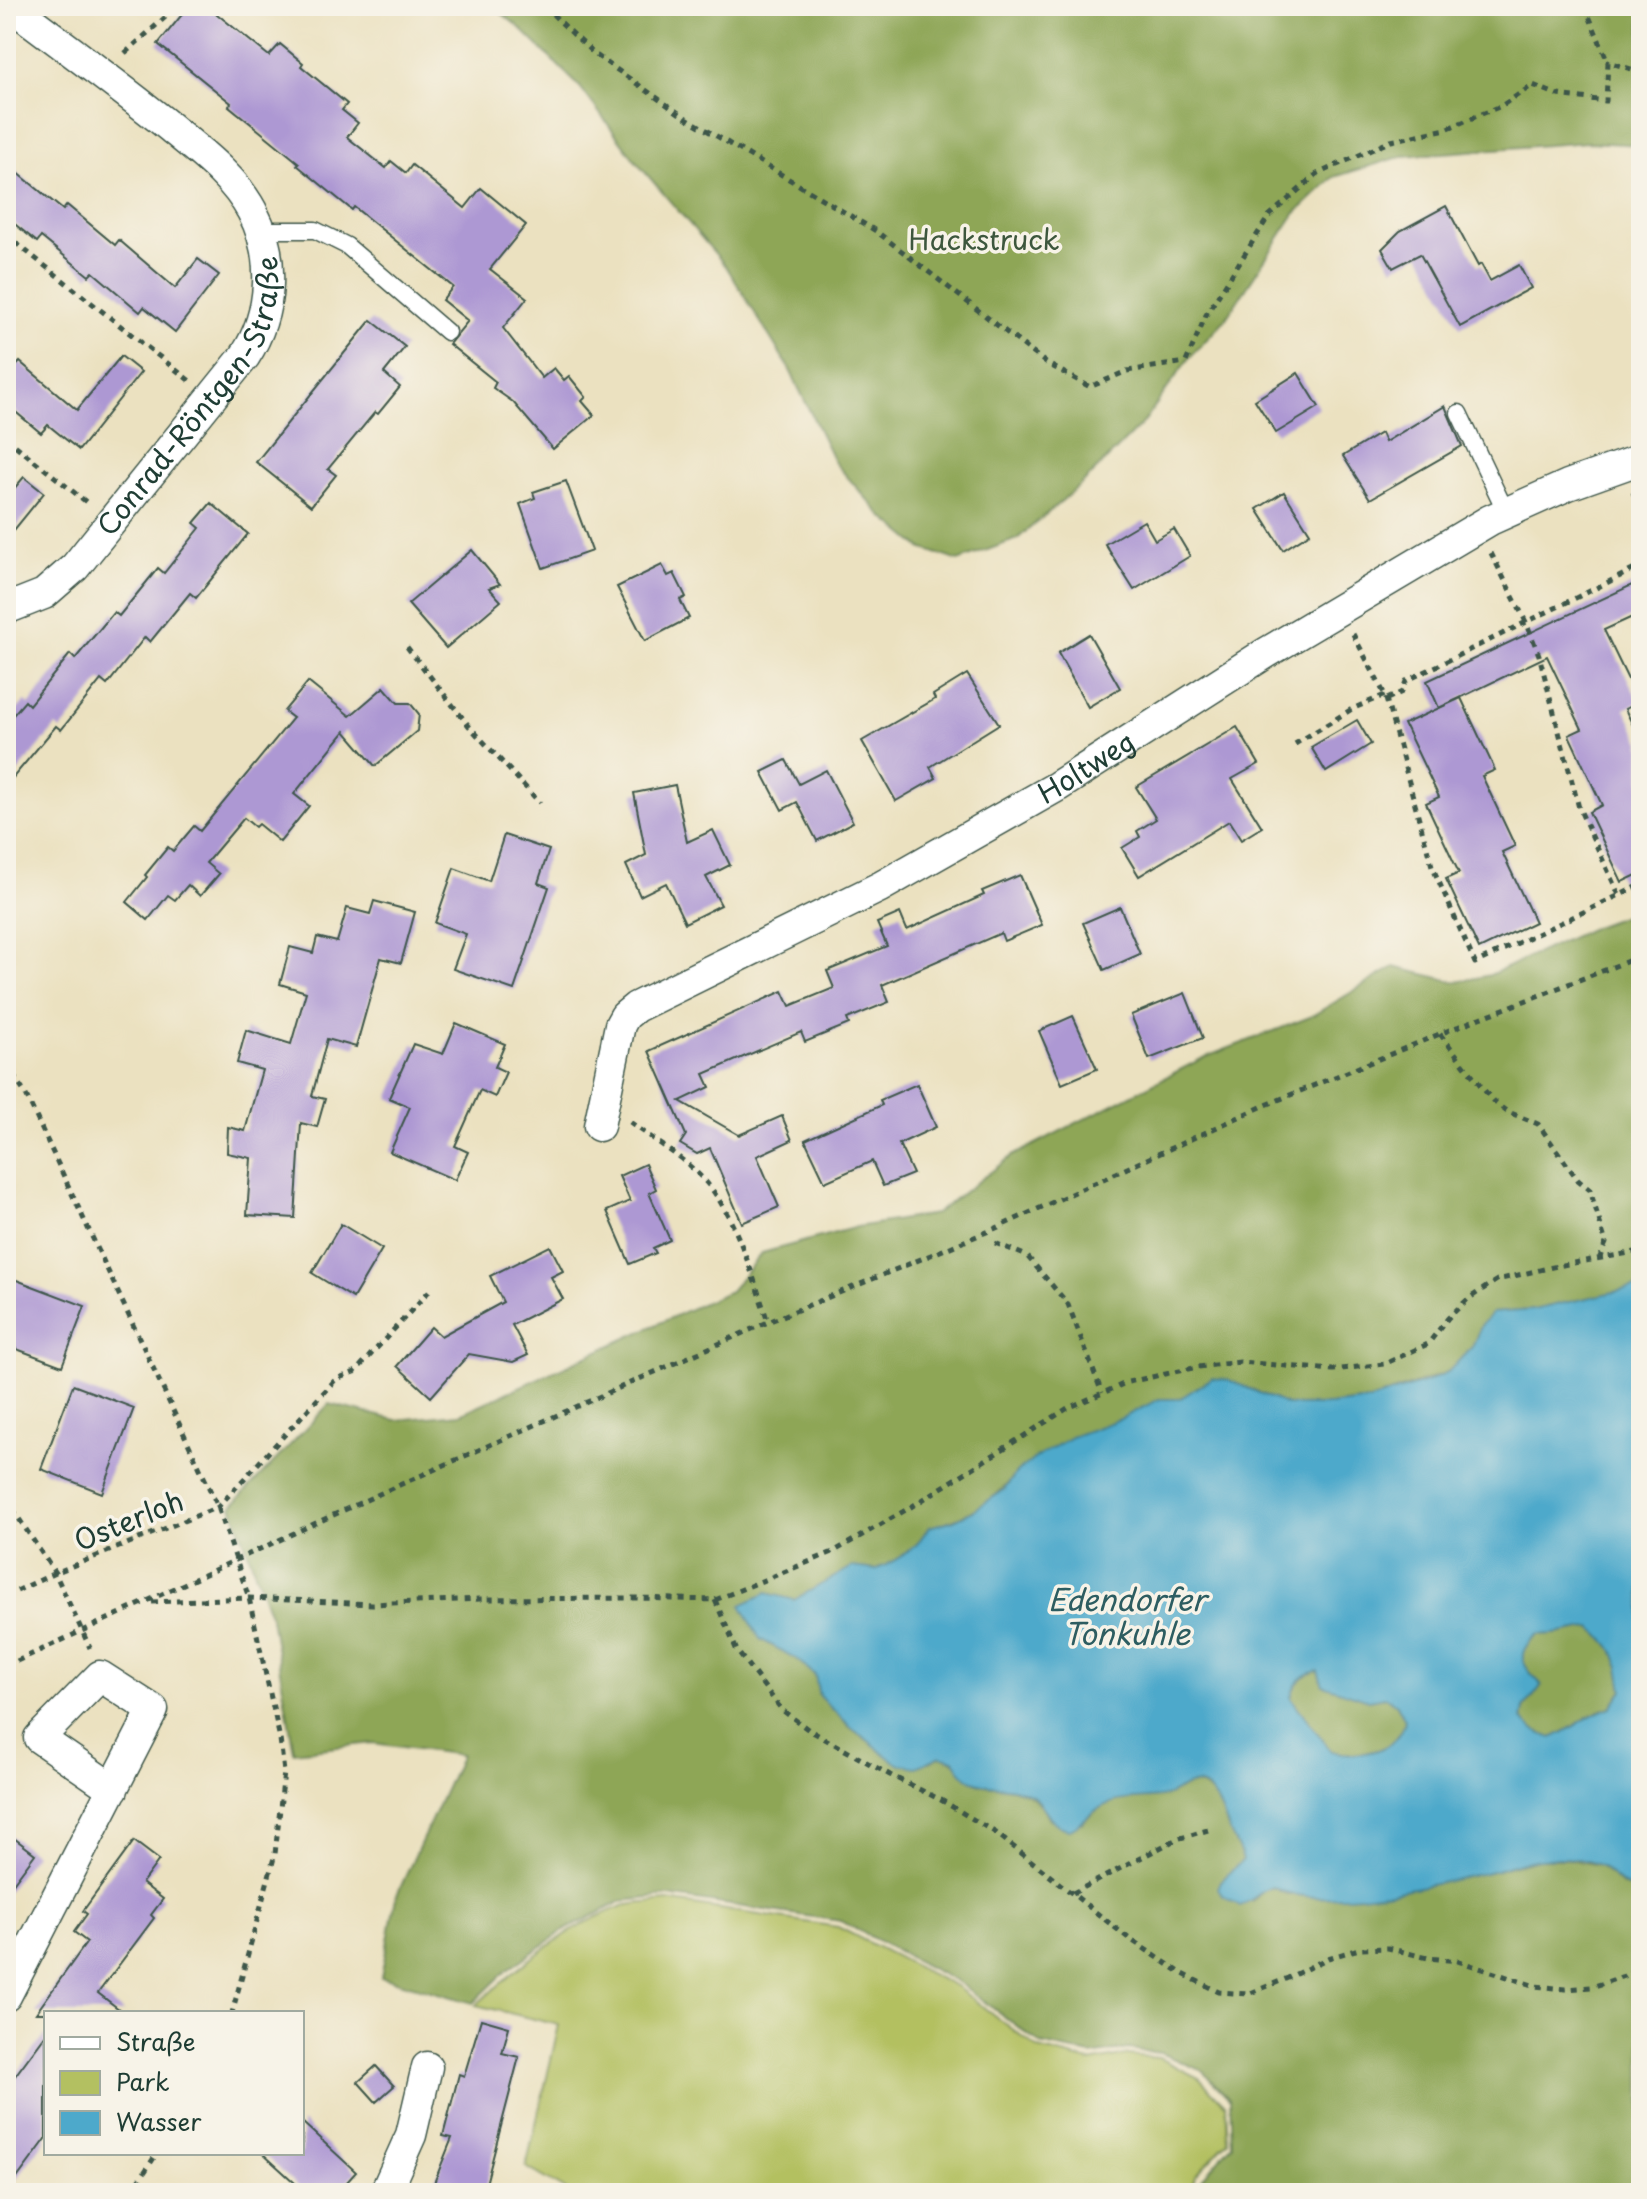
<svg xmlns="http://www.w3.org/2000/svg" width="1647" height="2199" font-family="'Playpen Sans',sans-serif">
	<rect width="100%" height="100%" fill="#f7f3e8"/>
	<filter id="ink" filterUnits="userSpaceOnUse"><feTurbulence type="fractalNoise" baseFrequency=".0125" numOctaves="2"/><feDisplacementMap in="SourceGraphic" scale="16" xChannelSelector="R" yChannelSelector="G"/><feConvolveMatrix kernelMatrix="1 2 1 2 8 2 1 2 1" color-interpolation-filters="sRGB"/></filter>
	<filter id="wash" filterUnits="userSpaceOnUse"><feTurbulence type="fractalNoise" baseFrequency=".006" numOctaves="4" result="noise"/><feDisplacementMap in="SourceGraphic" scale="32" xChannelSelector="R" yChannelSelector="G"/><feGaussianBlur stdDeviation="1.8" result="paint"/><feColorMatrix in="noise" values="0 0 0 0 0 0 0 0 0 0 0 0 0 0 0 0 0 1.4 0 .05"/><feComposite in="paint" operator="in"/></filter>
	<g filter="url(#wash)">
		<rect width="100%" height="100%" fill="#ebe1c0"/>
		<path fill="#b3c061" stroke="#697e4a" stroke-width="2" d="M667,1901L838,1927L958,1988L1039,2049L1090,2062L1128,2055L1159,2058L1199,2078L1226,2105L1228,2141L1195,2176L1189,2193H571L526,2167L559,2025L476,2005C519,1966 568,1926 623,1906C636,1902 653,1903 667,1901Z"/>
		<g fill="#8ea657" stroke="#567246" stroke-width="2">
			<path d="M492,6H1641V145L1588,142L1403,156L1334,177L1295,214L1225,320L1189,358L1143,423L1085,481L1017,539L958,561L921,548L882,516L835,463L789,368L726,266L638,164L580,87L519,27Z"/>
			<path d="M1641,910V1286L1533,1310L1492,1313L1482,1324L1472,1347L1448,1372L1370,1400L1329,1405H1286L1254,1390L1212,1379L1179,1399L1159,1400L1017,1472C996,1502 964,1518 929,1527L917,1544L898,1559L876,1570L852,1567L794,1600L767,1593L760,1639L795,1658L815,1675L819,1696L851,1728L898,1763L930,1762L941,1756C963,1762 959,1774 975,1782C982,1786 986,1785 994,1786C1019,1787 1039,1795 1049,1819L1082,1823C1095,1809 1111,1800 1130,1797C1142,1795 1155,1799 1167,1795C1178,1792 1189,1780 1201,1786C1220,1795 1222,1815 1230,1832C1234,1842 1240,1849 1243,1860L1221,1881L1253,1901L1264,1890L1272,1887L1286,1894L1358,1895L1385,1892L1492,1871L1538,1859H1568L1599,1865L1623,1886L1641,1890V2193H1197L1200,2181L1232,2144L1230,2099L1201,2070L1160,2053L1128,2049L1091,2055L1041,2044L962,1985L841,1921L668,1896L622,1901L563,1931L506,1971L473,2003L381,1977L396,1897L461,1755L373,1743L294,1752L271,1618L232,1506L329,1404L396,1420L460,1414L730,1291L762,1253L857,1227L935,1214L1012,1156L1201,1059L1310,1017L1394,967L1457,982L1490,975L1594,927Z"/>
			<path d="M1591,1628C1616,1646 1619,1660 1623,1689L1611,1707C1589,1712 1574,1729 1551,1738L1533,1730L1522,1719L1524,1709L1542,1685C1522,1665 1513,1654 1538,1634C1555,1637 1573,1629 1591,1628Z"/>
			<path d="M1318,1671L1323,1685L1369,1700L1385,1697L1397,1704L1405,1720C1398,1753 1358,1758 1331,1751L1291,1698C1293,1684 1304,1674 1318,1671Z"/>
		</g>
		<path fill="#4da9cb" stroke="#367380" stroke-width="2" fill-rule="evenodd" d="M1641,1286V1890C1621,1889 1615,1876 1600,1866C1585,1857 1558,1857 1540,1859C1524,1860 1508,1867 1493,1871C1436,1884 1324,1913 1272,1887C1260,1891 1252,1901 1240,1906L1222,1895L1218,1888L1221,1881L1243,1860C1240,1849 1234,1842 1230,1832C1223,1816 1214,1778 1189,1785C1179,1787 1171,1796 1160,1797C1137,1800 1116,1796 1095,1811C1086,1817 1080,1824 1070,1829C1047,1826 1048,1804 1030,1794C1000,1778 972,1797 954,1760L941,1756L917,1767L898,1764L851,1727L819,1696L815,1675L795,1658L760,1639L741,1605L767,1593L794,1600L852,1567L876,1570L898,1559L917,1544L929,1527L954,1520L971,1512L1004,1490L1017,1472L1034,1459L1071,1437L1120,1419L1159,1399H1179L1212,1378L1229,1380L1287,1405H1329L1370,1400L1426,1382L1448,1372L1472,1347L1482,1324L1492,1313L1533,1310ZM1591,1628C1616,1646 1619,1660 1623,1690L1611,1707C1589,1713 1573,1730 1551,1738L1533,1730L1522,1719L1524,1708L1542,1685C1522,1665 1513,1654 1538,1634C1555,1637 1573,1629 1591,1628ZM1318,1671L1323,1685L1369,1700L1385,1697L1397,1704L1405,1720C1399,1753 1358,1758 1331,1751L1291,1698C1293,1684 1304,1673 1318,1671Z"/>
		<g id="blocks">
			<g fill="#ad98d3">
				<path d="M189,6H207L269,56L280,44L303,63L301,66L347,104L342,110L358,123L347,137L386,168L391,161L406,173L412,165L465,208L481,188L526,225L490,269L527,298L503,328L542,378L554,368L564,380L569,376L586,397L582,401L594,415L553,449L513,402L493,388L496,382L449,344L468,321L442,300L453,287L354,207L352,210L297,165L299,163L229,106L231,103L158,44Z"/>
				<path d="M6,163L63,210L67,205L115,245L119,240L175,288L198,259L219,275L175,332L144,307L140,312L93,272L89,276L41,237L37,242L6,217Z"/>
				<path d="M1446,206L1478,266L1481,264L1490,281L1519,265L1531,288L1460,327L1420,254L1393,268L1382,249L1400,231Z"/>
				<path d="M371,320L405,347L384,373L400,387L378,414L375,412L328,469L336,475L311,506L256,462Z"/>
				<path d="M121,356L141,372L79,450L48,425L41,433L6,404V377L20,362L77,410Z"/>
				<path d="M1298,373L1319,407L1276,433L1255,400Z"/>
				<path d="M1445,406L1462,446L1370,499L1343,456L1381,433L1385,442Z"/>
				<path d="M24,477L44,493L6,540V498Z"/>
				<path d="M566,481L592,551L543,568L520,504L535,498L533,492Z"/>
				<path d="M1284,492L1310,533L1283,550L1257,509Z"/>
				<path d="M211,503L248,534L196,598L190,593L150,642L145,637L107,685L101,680L61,730L56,726L6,786V723L25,701L29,705L70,654L75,659L114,612L119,616L158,568L164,573L200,528L194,523Z"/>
				<path d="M1144,521L1155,540L1174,529L1190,556L1134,590L1105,544Z"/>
				<path d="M472,550L500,584L489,588L501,601L446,648L408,604Z"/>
				<path d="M662,565L668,576L674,573L686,597L680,600L689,618L645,641L617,587Z"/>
				<path d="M1634,584L1641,598V613L1604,630L1639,702L1625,709L1641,742V873L1622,882L1589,812L1602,805L1569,735L1582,729L1547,656L1439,708L1427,681Z"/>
				<path d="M1089,634L1120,688L1088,707L1058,653Z"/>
				<path d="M967,674L999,724L930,767L936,778L896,801L862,741L935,699L933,695Z"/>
				<path d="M308,682L350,716L384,687L398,703H410L419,714L417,731L375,766L345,731L294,794L309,806L280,842L258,824L255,827L244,818L206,863L219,874L200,896L188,885L175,900L168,895L148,920L127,902L147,877L145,875L168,847L173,851L194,826L200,831L293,718L284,711Z"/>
				<path d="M1461,698L1495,770L1482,776L1515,846L1502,852L1535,922L1479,949L1446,879L1459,873L1426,803L1439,797L1404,724Z"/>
				<path d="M1357,720L1371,744L1326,772L1311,747Z"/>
				<path d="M1237,727L1259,764L1232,779L1262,827L1241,840L1229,821L1139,876L1122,848L1140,837L1137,831L1156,819L1136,787Z"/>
				<path d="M786,760L799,784L826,770L853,822L817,841L797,802L782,810L762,772Z"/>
				<path d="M675,785L687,842L713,830L730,865L706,877L721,905L685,923L666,883L640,896L626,865L646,855L634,793Z"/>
				<path d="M504,835L549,850L538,883L549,887L514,990L453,969L466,934L435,923L454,868L489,881Z"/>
				<path d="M1020,875L1042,925L1004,941L1001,933L882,985L889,1002L847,1019L849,1024L805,1042L801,1032L704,1074L710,1087L680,1101L739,1135L782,1116L792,1140L757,1156L779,1207L742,1223L710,1148L697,1154L680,1144L686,1135L649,1051L783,991L790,1006L834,988L827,971L887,946L877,923L900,913L907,930L984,895L982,891Z"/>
				<path d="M374,901L415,912L401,963L381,958L356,1047L327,1039L312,1096L325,1099L317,1127L301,1123L295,1218L247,1215L251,1158L227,1153L228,1127L245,1131L262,1070L237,1063L246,1030L291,1044L306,992L280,984L290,947L313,953L317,937L337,942L347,908L370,914Z"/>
				<path d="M1120,907L1140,954L1104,970L1083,923Z"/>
				<path d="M1185,993L1203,1038L1149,1059L1131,1015Z"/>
				<path d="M1073,1016L1097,1069L1062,1084L1039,1031Z"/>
				<path d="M456,1023L505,1044L495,1067L506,1072L495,1097L480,1090L455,1146L468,1152L455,1180L390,1152L410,1107L389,1098L413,1044L443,1054Z"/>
				<path d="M917,1084L936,1127L899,1144L913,1174L883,1186L872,1161L825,1182L805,1140L882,1105L880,1100Z"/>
				<path d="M645,1164L656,1189L649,1193L670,1240L653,1248L656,1253L630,1264L607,1211L630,1201L619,1176Z"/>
				<path d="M341,1224L382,1249L353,1298L312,1273Z"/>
				<path d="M550,1246L563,1271L551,1277L563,1299L512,1325L528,1355L513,1362L469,1354L431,1397L397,1366L431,1327L441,1336L503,1302L490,1276Z"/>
				<path d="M6,1276L85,1306L62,1366L6,1345Z"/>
				<path d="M73,1385L134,1408L102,1493L41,1469Z"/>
				<path d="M6,1832L35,1854L6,1893Z"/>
				<path d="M134,1841L159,1860L142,1883L163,1899L151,1915L154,1918L98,1993L124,2013H36L87,1942L74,1932L87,1914L83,1911Z"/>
				<path d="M481,2019L509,2027L502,2053L519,2057L486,2184L483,2193H430L452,2138L443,2136L459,2074L464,2076Z"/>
				<path d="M46,2034V2139L6,2193V2088Z"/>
				<path d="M376,2066L394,2086L376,2102L358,2082Z"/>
				<path d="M302,2122L356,2172L337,2193H306L262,2153H302Z"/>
			</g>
		</g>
	</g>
	<g filter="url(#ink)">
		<use href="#blocks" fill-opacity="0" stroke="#3e5649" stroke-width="2"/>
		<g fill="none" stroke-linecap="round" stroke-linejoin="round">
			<defs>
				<g id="service">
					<path d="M261,230H315L347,246L447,332"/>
					<path d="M1459,413L1506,512"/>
				</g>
				<g id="minor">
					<path id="s1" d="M6,609L44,594L75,567L245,356C273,313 276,256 252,211C234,177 200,152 171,128C119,86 64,46 11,6"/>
					<path id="s2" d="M599,1126L620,1025L625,1016L636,1007L880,887L1058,786L1266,653L1490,520L1568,485L1641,459"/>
					<path d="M6,1996L153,1710L100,1676L39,1738L113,1789"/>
					<path d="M385,2193L411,2135L427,2067"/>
				</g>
			</defs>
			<use href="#service" stroke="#3e5649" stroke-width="19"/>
			<use href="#minor" stroke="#3e5649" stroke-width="33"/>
			<g stroke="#3e5649" stroke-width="5" stroke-dasharray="6 6" stroke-linecap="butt">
				<path d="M544,6L593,53L683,116L876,231L1046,363L1090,387L1127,371L1186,362L1206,315L1269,216L1317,174L1391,141L1446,129L1501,106L1533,85L1558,95L1606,101L1608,62L1641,72"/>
				<path d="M1585,6L1608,62"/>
				<path d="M125,53L178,6"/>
				<path d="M6,235L190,381"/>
				<path d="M6,438L90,505"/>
				<path d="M1633,492L1641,511"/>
				<path d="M1491,553L1527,624L1539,655L1579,808L1619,895"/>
				<path d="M1353,634L1385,695L1432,866L1475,963L1641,885"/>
				<path d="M407,647L469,726L540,803"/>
				<path d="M1387,699L1402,692L1406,681L1641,566"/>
				<path d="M1295,744L1352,709L1385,695"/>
				<path d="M1440,1034L1493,1101L1506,1111L1538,1124L1578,1180L1590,1190L1606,1243L1600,1257"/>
				<path d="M6,1065L25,1093L218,1507L249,1598L280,1739L284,1772L275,1854L232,2013"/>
				<path d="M630,1122C655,1141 683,1157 704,1180C735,1213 754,1280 768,1322"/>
				<path d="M995,1243L1027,1256L1068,1304L1102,1393"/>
				<path d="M6,1499L55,1573L90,1648"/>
				<path d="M6,1596L55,1573L218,1507L336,1379L355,1372L430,1290"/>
				<path d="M715,1600L737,1651L782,1710L809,1730L890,1775L941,1800L996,1833L1127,1937L1181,1973L1219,1992L1248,1994L1288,1978L1328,1958L1359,1949L1388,1948L1428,1958L1458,1961L1535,1986L1566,1989L1592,1987L1624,1976L1641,1965"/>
				<path d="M152,1602L249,1598L372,1604L480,1599L636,1598L715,1600L833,1552L911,1507L1068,1408L1128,1382L1198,1367L1240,1362L1333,1370L1384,1364L1428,1344L1448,1318L1468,1299L1497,1280L1557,1266L1641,1251"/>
				<path d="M6,1666L379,1494L768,1322L994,1229L1261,1107L1452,1029L1641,956"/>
				<path d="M1073,1893L1177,1839L1208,1830"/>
				<path d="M131,2193L157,2153"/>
			</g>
			<use href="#service" stroke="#fff" stroke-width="16"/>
			<use href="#minor" stroke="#fff" stroke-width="30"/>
		</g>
	</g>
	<g text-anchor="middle" stroke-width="7" stroke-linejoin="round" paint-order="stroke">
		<g font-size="28" fill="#3d573d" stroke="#f7f3e8">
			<text x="984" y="250">Hackstruck</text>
		</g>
		<g font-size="28" fill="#1f3d34" stroke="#f7f3e8">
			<text dy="10" stroke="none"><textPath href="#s1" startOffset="292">Conrad-Röntgen-Straße</textPath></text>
			<text dy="10" stroke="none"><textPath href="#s2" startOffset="638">Holtweg</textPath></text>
			<text transform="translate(129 1521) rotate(-22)" y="10">Osterloh</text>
		</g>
		<g font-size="30" font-style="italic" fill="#2d5d61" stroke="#f7f3e8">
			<text x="1127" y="1611">Edendorfer<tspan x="1127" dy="34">Tonkuhle</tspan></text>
		</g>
	</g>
	<rect width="1647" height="2199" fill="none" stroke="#f7f3e8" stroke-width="32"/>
	<rect x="44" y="2011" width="260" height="144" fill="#f7f3e8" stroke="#a1aaa0" stroke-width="2"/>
	<rect x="60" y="2037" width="40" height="12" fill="#ffffff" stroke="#a1aaa0" stroke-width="2"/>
	<text x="116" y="2051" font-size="24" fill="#1f3d34">Straße</text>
	<rect x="60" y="2071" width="40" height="24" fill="#b3c061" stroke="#a1aaa0" stroke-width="2"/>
	<text x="116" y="2091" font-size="24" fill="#1f3d34">Park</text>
	<rect x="60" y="2111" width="40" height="24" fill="#4da9cb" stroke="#a1aaa0" stroke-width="2"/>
	<text x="116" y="2131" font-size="24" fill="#1f3d34">Wasser</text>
</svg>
